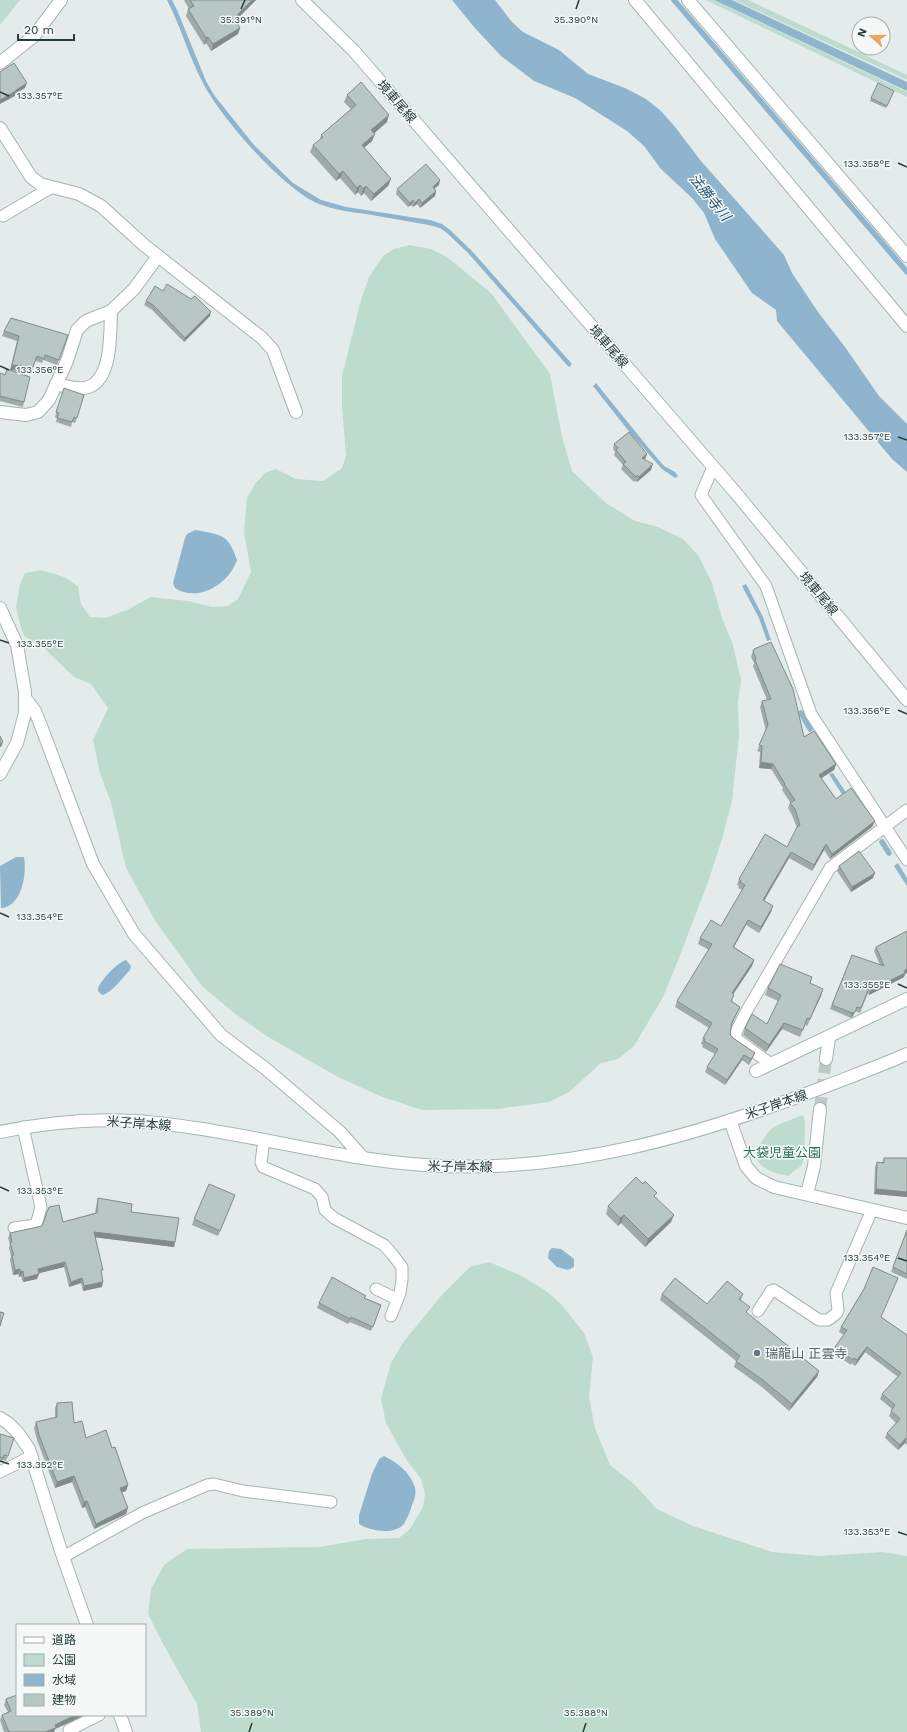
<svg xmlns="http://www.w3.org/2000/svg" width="907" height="1732" font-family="'Work Sans','Noto Sans JP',sans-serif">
	<rect width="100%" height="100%" fill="#e3ecea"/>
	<g fill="#bedccd">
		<path d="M0,0H20L0,25Z"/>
		<path d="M706,0H713L907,92V97Z"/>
		<path d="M734,0H748L907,75V80Z"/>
		<path d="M409,245L431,249L447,257L491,293L550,374L562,437L572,471L606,503L635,521L658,527L683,539L698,555L712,583L722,618L732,642L741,679L738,702L739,736L732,801L722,839L708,882L679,958L663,997L634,1046L618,1059L601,1063L569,1092L549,1102L497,1109L422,1110L380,1096L336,1076L265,1035L234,1013L202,986L156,922L126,868L111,803L100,773L93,740L108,708L91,684L74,677L45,649L24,636L20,625L16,607L20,584L25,573L41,570L64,577L78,586L81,604L90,617L105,618L127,610L151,597L188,601L212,607L228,606L238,599L251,572L244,532L247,498L255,484L265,473L276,469L296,479L323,481L342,468L346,456L342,406V376L361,300L369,277L383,256L394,249Z"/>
		<path d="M803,1115L805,1121L804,1158L802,1165L788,1176C768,1172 747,1165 762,1141C765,1136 769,1130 774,1127C783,1122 794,1119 803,1115Z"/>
		<path d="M489,1262L520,1275L546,1291L561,1304L584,1333L593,1357L589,1397L595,1428L610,1465L635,1485L657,1509L693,1526L772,1552L819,1556L883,1552L907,1556V1732H201L197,1704L162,1642L148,1614L151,1589L164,1565L187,1549L319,1547L366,1539L399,1538L410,1529L423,1507L425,1494L421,1479L407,1461L386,1423L381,1398L391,1363L404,1341L442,1295L470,1267Z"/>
	</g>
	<g fill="#8fb4cd">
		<path d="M167,0H172L177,10L206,81L214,95L254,145L293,183L321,200L346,207L430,220L442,224L450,230L472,251L572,364L569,367L566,364L468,253L447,233L440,228L429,225C408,221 387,218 366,214C351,212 334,210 319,204C283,189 221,118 203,83C189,57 181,27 167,0Z"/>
		<path d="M452,0H495L512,22L523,32L559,50L588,74L625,88L646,99L661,111L675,127L701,161L784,255L792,273L818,312L845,347L879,396L907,424V472L892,459L777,321L776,310L752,293L715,239L704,213L692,198L661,169L644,146L627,131L575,98L534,81L501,56L474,27Z"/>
		<path d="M714,0H732L907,82V91Z"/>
		<path d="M596,383L647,446L664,466L675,472L678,476L675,478L662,469L631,434L593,386Z"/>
		<path d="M195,530C221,535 228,533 237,560C229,584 198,603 175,588L173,583L185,538L187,534Z"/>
		<path d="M746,584L763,617L771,640L767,641L759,618L742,586Z"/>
		<path d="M833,773L847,794L843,796L829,774Z"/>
		<path d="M16,857H24C27,873 22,907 1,908L0,866Z"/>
		<path d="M898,863L907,878V886L894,866Z"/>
		<path d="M126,960L131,966L130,970C123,977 112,993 102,995L98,991C97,983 118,962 126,960Z"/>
		<path d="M552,1248L561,1249L574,1259V1267L568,1270L557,1267L548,1258L549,1251Z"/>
		<path d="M384,1456C396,1462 409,1471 414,1485C417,1491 415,1499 412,1505C410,1511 407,1520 403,1525C393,1535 370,1531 359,1524V1515L372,1474L379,1459Z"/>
	</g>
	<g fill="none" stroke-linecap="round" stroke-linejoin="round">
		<g stroke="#8fb4cd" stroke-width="5.5">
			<path d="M674,0L907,272"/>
			<path d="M801,713L810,729"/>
			<path d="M882,842L889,853"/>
		</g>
		<path stroke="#bdc9c7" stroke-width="12" stroke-dasharray="12 6" stroke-linecap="butt" d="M820,1109L826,1059"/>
		<defs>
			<g id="service">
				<path d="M3,216L52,187"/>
				<path d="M713,467L701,495L766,586L811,714L907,860"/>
				<path d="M771,1064L735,1038L737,1030L746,1012L830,868L907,810"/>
				<path d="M264,1140L261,1162L263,1167L315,1189L322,1197L325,1210L334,1218L384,1245L392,1254L402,1267V1280L400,1293L391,1316"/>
				<path d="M14,1228L36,1225L41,1207L23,1127"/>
				<path d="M376,1289L397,1299"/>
				<path d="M758,1311L771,1291L774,1290L819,1320H828L837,1313L838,1310L836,1293L872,1210"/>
				<path d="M0,1472L32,1456"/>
				<path d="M63,1557L142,1513L207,1485L214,1484L243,1491L331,1502"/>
				<path d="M69,1730L99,1715"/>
			</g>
			<g id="minor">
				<path d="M635,0L907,326"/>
				<path d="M688,0L907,256"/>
				<path d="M0,63L34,36L61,0"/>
				<path d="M0,128L31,177L40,184L79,194L101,206L144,245L262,338L273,350L296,412"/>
				<path d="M56,384C65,386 75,389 84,388C113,384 110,332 111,311"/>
				<path d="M0,412L26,415L38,412L49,400L67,361L77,330L86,321L111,311L134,289L158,256"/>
				<path d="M25,698L35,711L41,726L93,864L134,934L221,1035L266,1069L340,1132L363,1158"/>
				<path d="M826,1059L829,1038"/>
				<path d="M756,1071L907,999"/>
				<path d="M730,1120L746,1166L756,1178L774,1187L907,1218"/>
				<path d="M807,1194L814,1166L820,1109"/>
				<path d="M0,1418L8,1423L18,1433L29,1449L61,1551L87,1625"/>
				<path d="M120,1715L126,1732"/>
			</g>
			<path id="tertiary" d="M0,608L17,645L25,692V713L17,743L0,774"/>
			<g id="secondary">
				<path d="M302,0L354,51L735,492L907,700"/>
				<path d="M0,1132C44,1123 89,1118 134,1121C155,1122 175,1125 195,1128C271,1139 347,1160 425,1165C563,1175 697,1136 824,1087C852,1076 880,1066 907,1054"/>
			</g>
		</defs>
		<use href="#service" stroke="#a6b4b2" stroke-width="13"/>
		<use href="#minor" stroke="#a6b4b2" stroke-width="14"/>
		<use href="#tertiary" stroke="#a6b4b2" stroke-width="14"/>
		<use href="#secondary" stroke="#a2b7b5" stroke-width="14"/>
		<use href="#service" stroke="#fff" stroke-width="11"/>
		<use href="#minor" stroke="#fff" stroke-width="12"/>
		<use href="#tertiary" stroke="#fff" stroke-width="12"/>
		<use href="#secondary" stroke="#fff" stroke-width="12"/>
	</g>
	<g fill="#9faba9">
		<path d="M184,0H256L236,20L240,28L238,34L211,51L206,43L204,45L186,16L188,9H189Z"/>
		<path d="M894,91L886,108L870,101L871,98Z"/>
		<path d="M347,95L387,122L374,133L375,134L372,141L364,148L391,179L388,186L371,201L364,193L361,196L358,192L355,195L340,178L336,181L310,152L313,145L320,140L321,135L351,109L344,102Z"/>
		<path d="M439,185L434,189L436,191L435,196L420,208L417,204L413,207L411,205L408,207L396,194L397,189Z"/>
		<path d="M163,291L210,316L184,342L151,309L144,305L146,301Z"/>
		<path d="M4,331L68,335L57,365L43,360L42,363L35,361L32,372L10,370L17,341L2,336Z"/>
		<path d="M7,369L24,402L23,407L0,401V373L5,374Z"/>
		<path d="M64,388L77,418L75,423L72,422L71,427L56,422L57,418L55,417Z"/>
		<path d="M614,444L647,454L645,460L651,470L637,482L635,481L634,482L621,469L623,465L614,455L615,452L613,449Z"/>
		<path d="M753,651L804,737L836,764L834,770L821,778L836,799L875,821L872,827L830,859L824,850L812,871L789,858L764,901L773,906L771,912L759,933L746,925L734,947L754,960L752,966L733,994L732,1002L740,1007L732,1025L730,1034L733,1038L755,1053L749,1065L742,1060L725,1085L705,1072L707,1067L715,1054L702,1047L703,1045L701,1044L703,1038L709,1028L675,1007L677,1001L709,950L698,944L700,938L721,926L742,890L738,888L739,886L737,885L739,879L787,847L797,828L792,815L788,808L790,802L782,790L783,788L771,769L759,768L760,752L757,751L766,731L760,707L762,701L767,700L753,666L754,663L751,657Z"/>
		<path d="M839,866L873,878L851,892L837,871Z"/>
		<path d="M907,931V973L905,974L904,977L869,995L868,993L860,1013L855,1011L853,1016L851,1018L830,1009L852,955L880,965L874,951L876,947Z"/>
		<path d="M812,977L810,983L821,996L807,1026L805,1025L800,1037L782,1029L766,1052L743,1035L745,1028L767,1024L778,1001L765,995L768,988Z"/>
		<path d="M884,1158H907V1197L874,1194L875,1167L877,1162L882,1163Z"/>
		<path d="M656,1197L671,1222L645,1247L621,1223L618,1226L606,1214L608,1206Z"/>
		<path d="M98,1198L131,1212L175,1242L174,1247L95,1237L102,1274V1287L83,1291L81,1283L69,1287L64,1267L39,1273L37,1279L23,1282L21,1276L19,1277L18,1274L13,1275L10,1260L11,1257L9,1248L10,1244L8,1238L10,1233L63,1222L95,1213L97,1202Z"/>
		<path d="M233,1200L218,1236L192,1225L194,1219Z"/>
		<path d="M907,1230V1279L891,1272Z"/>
		<path d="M864,1289L881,1317L907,1335V1445L905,1443L898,1450L885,1438L887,1433L896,1423L889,1416L891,1411L892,1409L880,1399L882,1394L898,1377L865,1352L855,1366L852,1363L851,1365L833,1353L835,1347L844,1335L839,1332L841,1327Z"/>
		<path d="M662,1294L707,1304L743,1294L741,1300L747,1313L819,1371L817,1377L789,1411L762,1387L734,1367L736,1361L660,1300Z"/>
		<path d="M366,1296L364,1298L381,1305L371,1331L350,1322L348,1324L317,1308L319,1303Z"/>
		<path d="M57,1403L74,1423L86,1438L112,1448L128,1485L126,1491L122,1492L126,1514L94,1529L85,1507L82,1508L72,1482L55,1488L37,1440L34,1428L36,1422L55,1418V1408Z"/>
		<path d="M0,1434L14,1438L6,1461L3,1460L2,1462H0Z"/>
		<path d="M6,1699L17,1715H85L55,1729L54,1732H4L0,1720L2,1715L8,1712L4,1705Z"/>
	</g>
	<g fill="#828b89">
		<path d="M252,0H256L232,24L234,18Z"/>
		<path d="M240,28L238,34L211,51L213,44Z"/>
		<path d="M208,37L206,43L204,45L206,38Z"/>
		<path d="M27,83L25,88L15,94V96L0,104V100Z"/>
		<path d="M389,115L387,122L369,138L371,130Z"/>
		<path d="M375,134L372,141L359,152L362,145Z"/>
		<path d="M343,171L340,178L336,181L339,174Z"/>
		<path d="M391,179L388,186L371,201L374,194Z"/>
		<path d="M440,180L439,185L431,191L433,187Z"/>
		<path d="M360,185L358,192L355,195L357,188Z"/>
		<path d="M366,186L364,193L361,196L363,189Z"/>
		<path d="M436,191L435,196L420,208L422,203Z"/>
		<path d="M419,199L417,204L413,207L415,203Z"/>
		<path d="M413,200L411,205L408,207L410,203Z"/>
		<path d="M211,312L210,316L184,342L185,338Z"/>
		<path d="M12,365L33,367L32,372L10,370Z"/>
		<path d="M647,454L645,459L641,464L642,458Z"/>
		<path d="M653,464L651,470L637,482L639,477Z"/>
		<path d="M3,742L1,747H0V744Z"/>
		<path d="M761,762L773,764L771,769L759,768Z"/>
		<path d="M836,764L834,770L817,781L819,775Z"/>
		<path d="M875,821L872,827L830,859L832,854Z"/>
		<path d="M826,844L824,850L812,871L814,865Z"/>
		<path d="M791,852L789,858L761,906L763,900Z"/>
		<path d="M875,873L873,878L851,892L852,887Z"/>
		<path d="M773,906L771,912L759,933L761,927Z"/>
		<path d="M748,920L746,925L731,952L733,947Z"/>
		<path d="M754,960L752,966L730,999L732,993Z"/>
		<path d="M907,969V973L905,974L904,977L869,995L871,990Z"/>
		<path d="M823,989L821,996L807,1026L810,1019Z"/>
		<path d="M855,1011L853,1016L851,1018L852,1013Z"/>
		<path d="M784,1023L782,1029L766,1052L769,1045Z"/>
		<path d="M755,1053L749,1065L751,1059Z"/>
		<path d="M744,1055L742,1060L725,1085L727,1080Z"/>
		<path d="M876,1189L907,1192V1197L874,1194Z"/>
		<path d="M624,1215L621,1223L618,1226L620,1218Z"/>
		<path d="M674,1215L671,1222L645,1247L648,1239Z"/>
		<path d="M94,1232L175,1242L174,1247L92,1237Z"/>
		<path d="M65,1262L64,1267L36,1274L38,1269Z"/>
		<path d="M20,1269L18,1274L13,1275L15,1270Z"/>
		<path d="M23,1271L21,1276L19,1277L20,1272Z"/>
		<path d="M39,1274L37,1279L23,1282L24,1278Z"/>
		<path d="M82,1278L81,1283L69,1287L71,1282Z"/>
		<path d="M103,1282L102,1287L83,1291L84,1286Z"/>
		<path d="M867,1347L865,1352L855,1366L857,1360Z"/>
		<path d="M819,1371L817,1377L789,1411L792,1404Z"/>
		<path d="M906,1438L905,1443L898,1450L900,1445Z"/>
		<path d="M74,1476L72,1482L55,1488L57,1482Z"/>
		<path d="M128,1485L126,1491L118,1494L120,1488Z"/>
		<path d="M87,1501L85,1507L82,1508L84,1502Z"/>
		<path d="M128,1508L126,1514L94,1529L96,1524Z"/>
		<path d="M75,1715H85L55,1729L54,1732H45L55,1725Z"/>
	</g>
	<g fill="#b9c7c4" stroke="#828b89">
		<path d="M190,0H252L234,18L240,28L213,44L208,37L206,38L188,9L194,6Z"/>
		<path d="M14,63L27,83L16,90V91L0,100V72Z"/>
		<path d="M361,82L389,115L371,130L375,134L362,145L391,179L374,194L366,186L363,189L360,185L357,188L343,171L339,174L313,145L323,137L321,135L356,105L347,95Z"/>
		<path d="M878,83L894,91L887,106L871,98Z"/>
		<path d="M426,164L440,180L433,187L436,191L422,203L419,199L415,203L413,200L410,203L397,189Z"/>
		<path d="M167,284L191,299L195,296L211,312L185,338L153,305L146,301L155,286L163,291Z"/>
		<path d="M11,318L68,335L59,360L45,355L44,359L37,356L33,367L12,365L19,336L4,331Z"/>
		<path d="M7,369L30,377L24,402L0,396V373L5,375Z"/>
		<path d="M64,388L84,395L77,418L74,417L72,422L57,418L59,413L56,412Z"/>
		<path d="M629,432L647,454L642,458L653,464L639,477L637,475L636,477L623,464L626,462L616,450L618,448L614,444Z"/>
		<path d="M771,642L793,689L804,737L814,731L836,764L819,775L836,799L851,788L875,821L832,854L826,844L814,865L791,852L763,900L773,906L761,927L748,920L733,947L754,960L732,993L734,995L731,1001L740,1007L732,1022L730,1034L733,1038L755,1053L751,1059L744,1055L727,1080L707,1067L718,1049L704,1041L705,1039L703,1038L712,1023L677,1001L712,944L700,938L711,920L721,926L745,885L740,882L741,881L739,879L765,834L787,847L797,827L800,825L795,809L790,803L795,800L784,784H785L773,764L761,762L762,746L759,745L768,725L762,701L771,699L755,660L756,659L753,651L754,649Z"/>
		<path d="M0,736L3,742L0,744Z"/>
		<path d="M859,851L875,873L852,887L839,866Z"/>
		<path d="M907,931V969L904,971L905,973L871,990L869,988L861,1008L857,1007L855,1012L852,1013L832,1005L852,955L884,966L876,947Z"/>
		<path d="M780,964L812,977L810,983L823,989L810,1019L807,1018L803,1030L784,1023L769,1045L745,1028L752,1014L767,1024L781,995L768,988Z"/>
		<path d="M884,1158H907V1192L876,1189L877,1162L884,1163Z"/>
		<path d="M636,1177L643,1184L645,1181L657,1193L654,1196L674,1215L648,1239L624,1215L620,1218L608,1206Z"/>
		<path d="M209,1184L235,1195L220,1231L194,1219Z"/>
		<path d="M98,1198L132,1204L131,1212L179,1218L175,1242L94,1232L103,1270H101L103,1282L84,1286L82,1278L71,1282L65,1262L38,1269L39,1274L24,1278L23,1271L20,1272V1269L15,1270L12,1255H14L10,1243L12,1242L10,1233L42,1226L49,1207L59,1205L63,1222L97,1213Z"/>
		<path d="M907,1230V1274L893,1267Z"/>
		<path d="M873,1267L898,1278L881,1317L907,1335V1438H906L900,1445L887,1433L900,1419L891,1411L895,1405L882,1394L901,1373L867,1347L857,1360L854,1358L853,1360L835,1347L847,1330L841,1327L864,1289Z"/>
		<path d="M332,1277L366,1296L364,1298L381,1305L373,1327L351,1317L350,1319L319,1303Z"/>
		<path d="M675,1278L707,1304L727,1281L743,1294L739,1299L750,1307L746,1312L819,1371L792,1404L764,1381L736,1361L740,1356L662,1294Z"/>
		<path d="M0,1312L4,1313L0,1326Z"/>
		<path d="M72,1402L74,1423L82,1421L86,1438L106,1430L112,1448L115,1447L128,1485L120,1488L128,1508L96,1524L87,1501L84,1502L74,1476L57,1482L39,1435L36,1422L57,1417V1403Z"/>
		<path d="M0,1434L14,1438L8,1456L4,1455L3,1458L0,1457Z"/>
		<path d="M17,1695V1715H75L55,1725L56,1728L45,1732H9L2,1715L11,1711L6,1699Z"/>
	</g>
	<path fill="none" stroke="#243c3c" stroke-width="1.5" d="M241,9L245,0M576,9L579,0M0,92L9,96M898,163L907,167M0,366L9,370M898,437L907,440M0,640L9,643M898,710L907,714M0,913L9,917M898,984L907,988M0,1187L9,1191M898,1258L907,1261M0,1461L9,1464M898,1532L907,1535M249,1732L252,1723M583,1732L586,1723"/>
	<circle fill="#6b7280" stroke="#f4f9f7" stroke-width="1.5" cx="757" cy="1353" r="4"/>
	<g text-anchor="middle" stroke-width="3" stroke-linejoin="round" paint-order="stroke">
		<g font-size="13" fill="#243c3c" stroke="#f4f9f7">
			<text transform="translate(397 101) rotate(49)" y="5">境車尾線</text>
			<text transform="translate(609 346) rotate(49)" y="5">境車尾線</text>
			<text transform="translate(819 593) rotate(50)" y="5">境車尾線</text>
			<text transform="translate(776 1104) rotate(-19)" y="5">米子岸本線</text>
			<text transform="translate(139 1123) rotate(4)" y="5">米子岸本線</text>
			<text transform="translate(460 1166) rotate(1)" y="5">米子岸本線</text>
		</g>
		<g font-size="13" fill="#317059" stroke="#f4f9f7">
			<text x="782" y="1157">大袋児童公園</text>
		</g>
		<g font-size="13" fill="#5b616d" stroke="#f4f9f7" text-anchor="start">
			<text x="765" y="1358">瑞龍山 正雲寺</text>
		</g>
		<g font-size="14" font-style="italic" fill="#225274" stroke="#f4f9f7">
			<text transform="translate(710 197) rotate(51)" y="5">法勝寺川</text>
		</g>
	</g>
	<g font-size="10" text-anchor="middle" fill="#243c3c" stroke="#f4f9f7" stroke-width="3" stroke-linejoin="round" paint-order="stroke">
		<text x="241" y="23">35.391°N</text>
		<text x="576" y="23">35.390°N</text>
		<text x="40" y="99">133.357°E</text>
		<text x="867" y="167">133.358°E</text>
		<text x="40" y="373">133.356°E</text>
		<text x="867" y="440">133.357°E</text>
		<text x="40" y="647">133.355°E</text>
		<text x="867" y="714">133.356°E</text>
		<text x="40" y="920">133.354°E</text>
		<text x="867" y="988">133.355°E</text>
		<text x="40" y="1194">133.353°E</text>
		<text x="867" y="1261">133.354°E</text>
		<text x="40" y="1468">133.352°E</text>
		<text x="867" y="1535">133.353°E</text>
		<text x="252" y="1716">35.389°N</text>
		<text x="586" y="1716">35.388°N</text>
	</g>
	<rect x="16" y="1624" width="130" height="92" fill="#f4f9f7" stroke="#a1adac"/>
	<rect x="24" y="1637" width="20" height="6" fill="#ffffff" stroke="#a1adac"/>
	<text x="52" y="1644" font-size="12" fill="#243c3c">道路</text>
	<rect x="24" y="1654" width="20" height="12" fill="#bedccd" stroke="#a1adac"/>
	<text x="52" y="1664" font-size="12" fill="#243c3c">公園</text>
	<rect x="24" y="1674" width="20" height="12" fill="#8fb4cd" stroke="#a1adac"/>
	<text x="52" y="1684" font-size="12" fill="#243c3c">水域</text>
	<rect x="24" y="1694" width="20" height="12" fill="#b9c7c4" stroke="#a1adac"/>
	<text x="52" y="1704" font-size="12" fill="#243c3c">建物</text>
	<g transform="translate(871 36) rotate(291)"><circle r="19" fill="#f4f9f7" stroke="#a1adac"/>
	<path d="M0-3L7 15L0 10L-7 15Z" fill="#e9a665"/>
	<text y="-6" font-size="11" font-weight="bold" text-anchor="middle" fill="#243c3c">N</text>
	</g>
	<path d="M18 34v6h56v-6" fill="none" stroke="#243c3c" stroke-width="2"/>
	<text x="24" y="34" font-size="12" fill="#243c3c" stroke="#f4f9f7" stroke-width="3" paint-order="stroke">20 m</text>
</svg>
